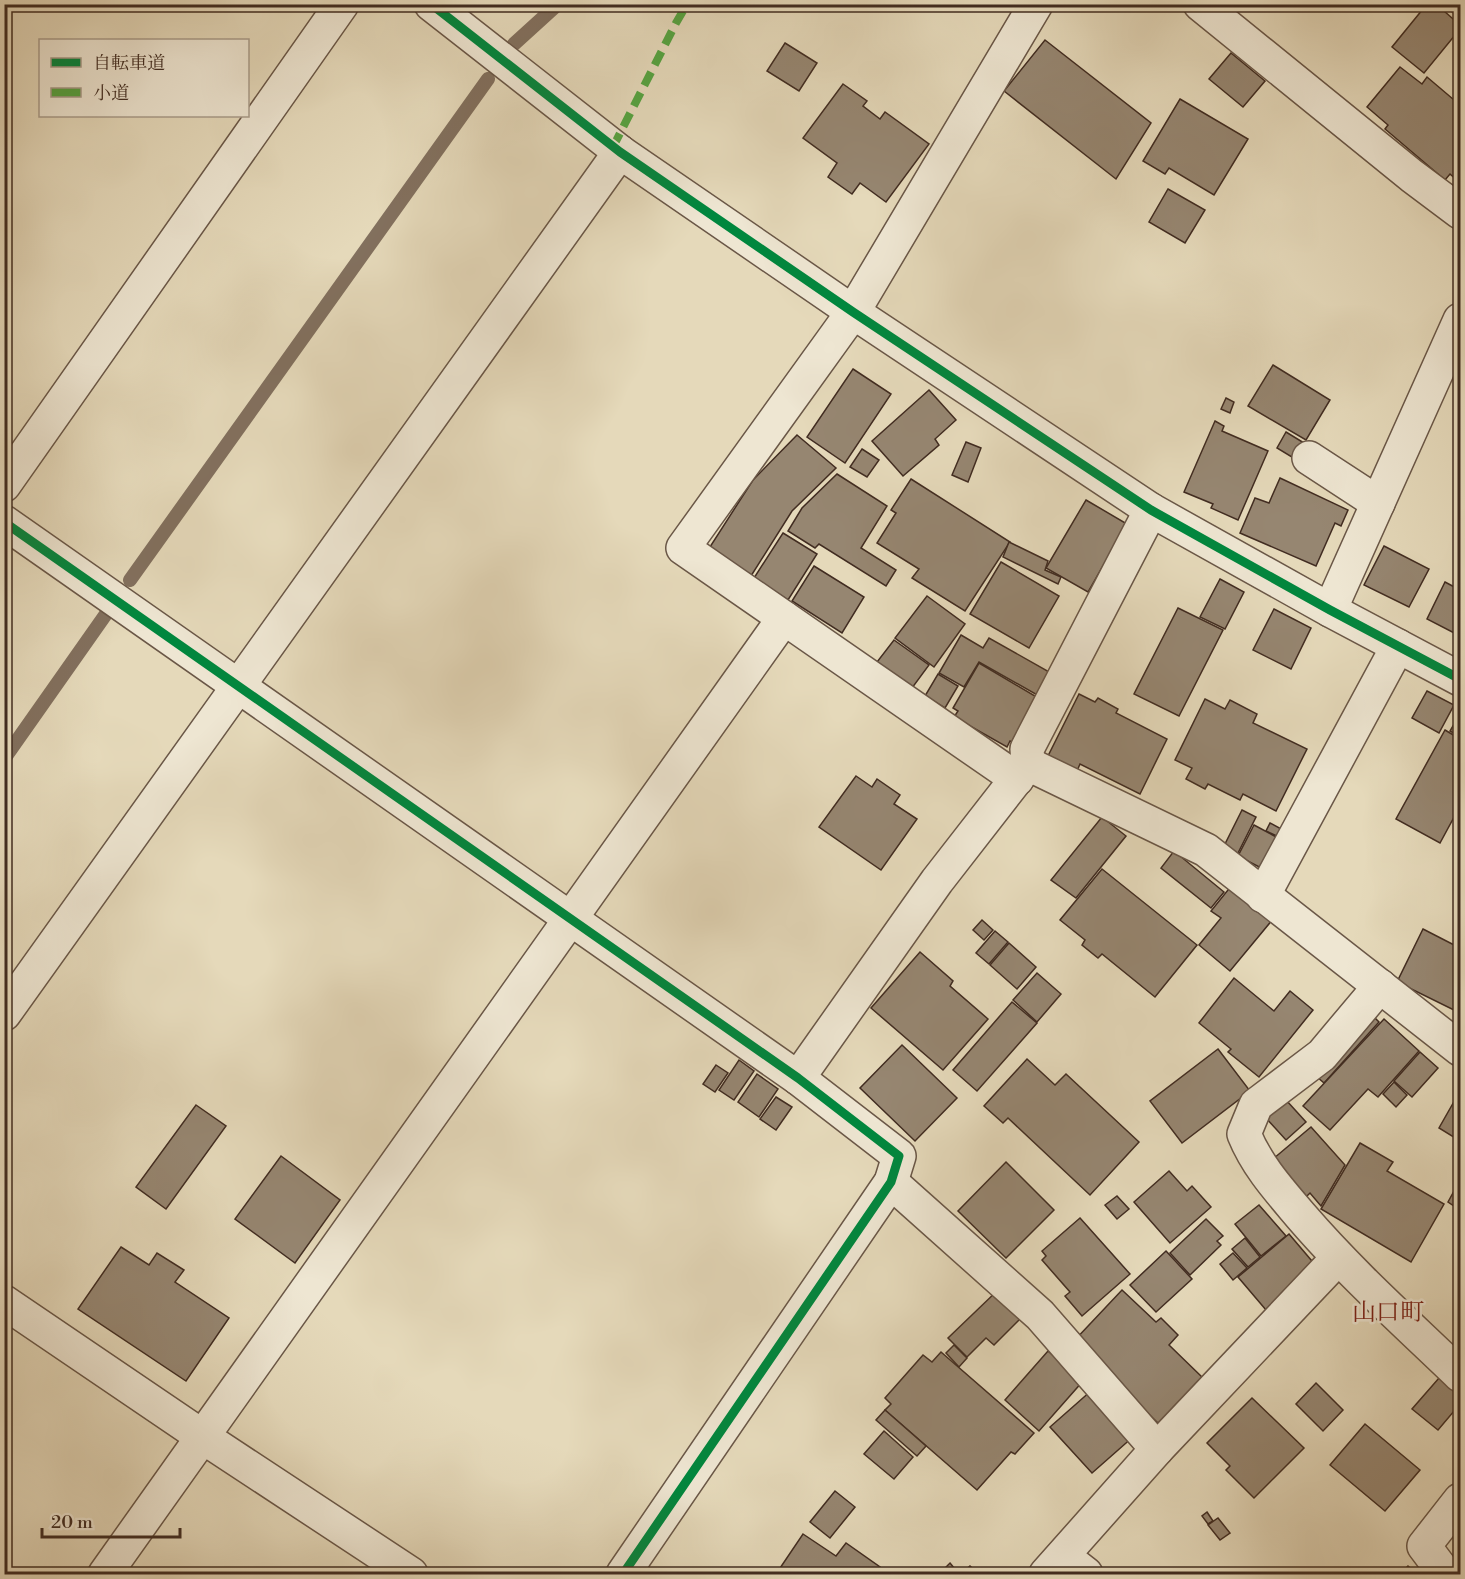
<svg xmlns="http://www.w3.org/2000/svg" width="1465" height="1579" font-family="'Libre Bodoni','Noto Serif JP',serif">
	<rect width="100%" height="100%" fill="#e5d9ba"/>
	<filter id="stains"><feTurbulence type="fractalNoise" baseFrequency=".00333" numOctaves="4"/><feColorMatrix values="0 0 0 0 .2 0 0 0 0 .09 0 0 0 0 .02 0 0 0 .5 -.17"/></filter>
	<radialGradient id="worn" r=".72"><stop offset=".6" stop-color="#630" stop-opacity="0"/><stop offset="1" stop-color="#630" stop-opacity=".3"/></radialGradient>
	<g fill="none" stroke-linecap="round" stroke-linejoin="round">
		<g stroke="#82705e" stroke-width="14">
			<path d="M514,44L558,4"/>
			<path d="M130,580L488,79"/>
			<path d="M4,759L106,614"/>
		</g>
	</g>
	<g fill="#968671" stroke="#412c21" stroke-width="1.5">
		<path d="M1427,4H1436L1460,25V29L1424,73L1392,47Z"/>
		<path d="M1442,4H1460V18Z"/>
		<path d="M1045,40L1151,123L1116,179L1004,91Z"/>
		<path d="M785,43L817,63L799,91L767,71Z"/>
		<path d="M1231,53L1265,81L1243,107L1209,79Z"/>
		<path d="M1400,67L1422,84L1427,77L1460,105V183L1450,174L1445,180L1385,129L1388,125L1367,107Z"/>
		<path d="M843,84L867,101L863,106L880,119L885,112L929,144L886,202L860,183L852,194L828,177L837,163L803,138Z"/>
		<path d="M1180,99L1248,139L1214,195L1169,168L1165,174L1143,161Z"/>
		<path d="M1168,189L1205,210L1185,243L1149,222Z"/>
		<path d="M1273,365L1330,400L1306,440L1248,406Z"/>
		<path d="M853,369L891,394L845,463L807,437Z"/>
		<path d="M929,390L956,420L935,439L939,445L903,476L872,441Z"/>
		<path d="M1226,398L1234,402L1230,413L1221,409Z"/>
		<path d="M1215,421L1224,426L1222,431L1268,451L1238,520L1211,508L1213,504L1184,492Z"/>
		<path d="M1286,432L1309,446L1300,462L1277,448Z"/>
		<path d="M797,435L836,468L792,511L751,576L708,550L753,480Z"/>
		<path d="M966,442L981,448L968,482L952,475Z"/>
		<path d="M862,449L879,460L867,477L850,467Z"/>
		<path d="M837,474L887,506L861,548L896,570L886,586L819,544L815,548L788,531L802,508Z"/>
		<path d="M1280,478L1348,510L1341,526L1335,523L1316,566L1240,533L1255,498L1269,503Z"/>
		<path d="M911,479L1010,542L965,611L912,578L919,569L877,543L896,513L891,510Z"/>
		<path d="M1086,500L1127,524L1088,592L1046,568Z"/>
		<path d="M783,533L817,554L788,600L754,578Z"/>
		<path d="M1009,542L1048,561L1045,570L1061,577L1058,584L1003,557Z"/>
		<path d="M1384,546L1429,569L1409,607L1364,585Z"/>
		<path d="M1001,562L1059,596L1029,648L970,614Z"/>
		<path d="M814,566L864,597L842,633L792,601Z"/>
		<path d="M1220,579L1244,592L1225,629L1200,617Z"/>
		<path d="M1445,582L1460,590V636L1427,619Z"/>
		<path d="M927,596L965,624L934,667L895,638Z"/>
		<path d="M1178,608L1223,630L1179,716L1134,694Z"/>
		<path d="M1274,609L1311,628L1291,669L1253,650Z"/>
		<path d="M961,635L983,648L989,638L1051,673L1039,696L979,662L964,687L939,673Z"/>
		<path d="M894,640L929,665L912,688L877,662Z"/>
		<path d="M979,663L1040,699L1014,743L1010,741L1007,747L954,717L958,711L953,708Z"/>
		<path d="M938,674L958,686L945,708L925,696Z"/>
		<path d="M1427,691L1454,705L1439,733L1412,718Z"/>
		<path d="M1079,694L1095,702L1098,698L1118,709L1116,713L1167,739L1140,794L1080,764L1077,771L1048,756Z"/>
		<path d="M1205,699L1225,709L1230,700L1257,714L1253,723L1307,749L1276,811L1243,794L1240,800L1208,784L1205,789L1186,779L1192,768L1175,760Z"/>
		<path d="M1457,719L1460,721V737L1450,731Z"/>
		<path d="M1445,730L1460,739V806L1440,843L1396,819Z"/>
		<path d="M856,776L872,787L877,779L900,795L894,804L917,819L881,870L819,827Z"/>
		<path d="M1242,810L1256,817L1237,855L1223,848Z"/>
		<path d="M1102,817L1126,836L1076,898L1051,880Z"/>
		<path d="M1270,823L1285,831L1281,838L1266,831Z"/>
		<path d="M1254,825L1280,839L1265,870L1238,856Z"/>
		<path d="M1174,851L1224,892L1211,908L1161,868Z"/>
		<path d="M1102,869L1197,945L1155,997L1102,954L1098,958L1082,945L1085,940L1060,920Z"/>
		<path d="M1232,885L1273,919L1230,971L1199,945L1221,918L1211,911Z"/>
		<path d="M982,920L993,930L984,940L973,930Z"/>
		<path d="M1423,929L1460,948V1013L1397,982Z"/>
		<path d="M995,931L1008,942L989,964L976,953Z"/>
		<path d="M1009,943L1036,967L1017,989L990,965Z"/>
		<path d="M920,952L953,981L950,986L988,1019L943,1070L871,1008Z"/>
		<path d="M1037,973L1061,994L1037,1022L1013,1000Z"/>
		<path d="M1234,978L1274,1011L1290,991L1313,1010L1259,1077L1228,1052L1231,1049L1199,1023Z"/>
		<path d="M1012,1002L1037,1023L977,1091L953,1070Z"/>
		<path d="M1372,1015L1379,1022L1324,1083L1316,1076Z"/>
		<path d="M1384,1019L1419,1051L1378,1097L1368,1089L1330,1130L1303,1106Z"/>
		<path d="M902,1045L957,1098L915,1141L860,1088Z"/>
		<path d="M1218,1049L1250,1091L1182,1143L1150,1101Z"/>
		<path d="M1420,1052L1438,1068L1412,1097L1394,1081Z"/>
		<path d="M1027,1059L1055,1085L1066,1074L1139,1142L1090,1195L1008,1118L1003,1123L984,1106Z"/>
		<path d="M739,1060L754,1071L734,1100L719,1090Z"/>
		<path d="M716,1065L728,1073L715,1092L703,1084Z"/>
		<path d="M757,1074L778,1089L759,1117L738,1102Z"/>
		<path d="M1394,1082L1407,1095L1396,1107L1383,1094Z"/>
		<path d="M1460,1091V1141L1439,1128Z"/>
		<path d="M776,1097L792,1107L776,1130L760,1119Z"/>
		<path d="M1286,1100L1306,1122L1286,1140L1266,1118Z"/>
		<path d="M196,1105L226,1126L166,1209L136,1187Z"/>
		<path d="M1311,1127L1345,1165L1321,1206L1310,1193L1306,1197L1273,1159Z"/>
		<path d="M1360,1143L1393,1162L1387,1171L1444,1204L1411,1262L1321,1209Z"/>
		<path d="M281,1156L340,1200L295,1263L235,1219Z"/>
		<path d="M1006,1162L1054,1210L1006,1258L958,1211Z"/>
		<path d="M1169,1171L1187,1191L1192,1186L1211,1207L1170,1243L1134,1202Z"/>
		<path d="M1460,1180V1210L1448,1202Z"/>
		<path d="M1117,1196L1129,1209L1117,1219L1105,1205Z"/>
		<path d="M1259,1205L1286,1236L1261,1256L1235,1224Z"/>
		<path d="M1080,1218L1130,1274L1082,1316L1065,1296L1070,1292L1042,1260L1046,1256L1042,1251Z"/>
		<path d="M1206,1219L1223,1236L1217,1241L1221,1245L1190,1275L1170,1253Z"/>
		<path d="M1289,1234L1317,1267L1266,1310L1238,1277Z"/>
		<path d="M1245,1238L1260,1257L1248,1267L1232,1249Z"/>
		<path d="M121,1247L149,1265L157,1253L184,1270L175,1282L229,1318L186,1381L78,1309Z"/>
		<path d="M1166,1251L1192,1279L1156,1312L1130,1285Z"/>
		<path d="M1233,1253L1247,1268L1233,1280L1220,1264Z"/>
		<path d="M999,1289L1024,1315L994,1345L986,1338L967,1357L948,1338Z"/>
		<path d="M1122,1290L1156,1322L1161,1318L1178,1335L1169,1345L1203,1378L1159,1424L1073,1342Z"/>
		<path d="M954,1345L967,1358L959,1367L946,1353Z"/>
		<path d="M1048,1351L1083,1381L1039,1431L1005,1400Z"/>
		<path d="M941,1352L1034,1433L1015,1454L1011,1452L977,1490L885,1410L891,1404L885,1398L923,1355L932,1362Z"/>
		<path d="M1439,1378L1460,1396V1404L1438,1430L1412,1409Z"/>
		<path d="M1316,1383L1343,1410L1323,1431L1296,1404Z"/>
		<path d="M1092,1390L1134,1436L1092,1473L1050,1427Z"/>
		<path d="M1252,1398L1304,1448L1254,1498L1226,1470L1230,1466L1207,1443Z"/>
		<path d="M885,1410L926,1446L917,1456L876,1420Z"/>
		<path d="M1365,1424L1420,1470L1385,1511L1330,1465Z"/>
		<path d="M884,1431L913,1457L894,1479L864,1454Z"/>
		<path d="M835,1491L855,1507L830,1538L810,1522Z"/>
		<path d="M1207,1512L1213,1521L1208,1524L1202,1516Z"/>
		<path d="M1218,1518L1230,1533L1220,1540L1208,1525Z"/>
		<path d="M803,1534L836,1556L846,1543L880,1567L875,1574H776Z"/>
		<path d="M1460,1539V1557L1457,1554L1460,1549L1455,1546Z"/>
		<path d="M950,1563L959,1574H941L940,1573Z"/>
		<path d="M970,1566L979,1574H961Z"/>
		<path d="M1408,1566L1417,1574H1400Z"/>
	</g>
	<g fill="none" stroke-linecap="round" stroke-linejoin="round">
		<defs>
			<g id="minor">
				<path d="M431,4L620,152L853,312L1151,510L1330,610L1460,679"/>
				<path d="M1200,4L1412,176L1460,212"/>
				<path d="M1309,458L1378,503"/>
				<path d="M4,485L342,4"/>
				<path d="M4,522L798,1078L899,1156L891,1182L623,1574"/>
				<path d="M1330,610L1460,320"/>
				<path d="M1028,764L1206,850L1460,1049"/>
				<path d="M1017,779L683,548L853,312L1036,4"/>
				<path d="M1263,896L1398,646"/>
				<path d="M1380,986L1322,1055L1256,1105L1244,1134C1257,1166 1279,1190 1301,1216C1350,1273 1406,1323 1460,1375"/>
				<path d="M4,1014L620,152"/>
				<path d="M798,1078L937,881L1028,764L1027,749L1151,510"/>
				<path d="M891,1182L1040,1315L1157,1449L1046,1574"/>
				<path d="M4,1302L203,1437L411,1574"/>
				<path d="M1157,1449L1338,1258"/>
				<path d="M1063,1556L1086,1574"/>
				<path d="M105,1574L784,618"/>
				<path d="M1445,1574L1424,1546L1460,1500"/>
			</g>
		</defs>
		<use href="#minor" stroke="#6a5747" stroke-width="36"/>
		<use href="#minor" stroke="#eee6d2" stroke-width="33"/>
		<path stroke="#55a441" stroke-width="8" stroke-dasharray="15 8" stroke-linecap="butt" d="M613,147L676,23L687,4"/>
		<defs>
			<g id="cycleway">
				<path d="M431,4L620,152L853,312L1151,510L1330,610L1460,679"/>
				<path d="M4,522L798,1078L899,1156L891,1182L623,1574"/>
			</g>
		</defs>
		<use href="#cycleway" stroke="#eee6d2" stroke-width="13"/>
		<use href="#cycleway" stroke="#00873e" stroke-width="9"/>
	</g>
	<g text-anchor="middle" stroke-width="5" stroke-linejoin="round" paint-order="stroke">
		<g font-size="24" fill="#7a1f14" stroke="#eee6d2">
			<text x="1388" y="1320">山口町</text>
		</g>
	</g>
	<rect width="1465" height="1579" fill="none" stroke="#e5d9ba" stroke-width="24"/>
	<rect x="6" y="6" width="1453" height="1567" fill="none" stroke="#412c21" stroke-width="3"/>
	<rect x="12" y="12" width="1441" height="1555" fill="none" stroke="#412c21" stroke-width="1.5"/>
	<rect x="39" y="39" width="210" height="78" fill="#eee6d2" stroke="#a99c8b" stroke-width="1.5"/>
	<rect x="51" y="58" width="30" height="9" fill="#00873e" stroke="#a99c8b" stroke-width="1.5"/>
	<text x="93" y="69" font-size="18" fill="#412c21">自転車道</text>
	<rect x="51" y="88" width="30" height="9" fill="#55a441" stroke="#a99c8b" stroke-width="1.5"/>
	<text x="93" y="99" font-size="18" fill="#412c21">小道</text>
	<path d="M42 1528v9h138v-9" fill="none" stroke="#412c21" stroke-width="3"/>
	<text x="51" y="1528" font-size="18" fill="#412c21" stroke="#eee6d2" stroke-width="4.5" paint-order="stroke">20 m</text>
	<rect width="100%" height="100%" filter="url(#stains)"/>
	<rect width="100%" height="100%" fill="url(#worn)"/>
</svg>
